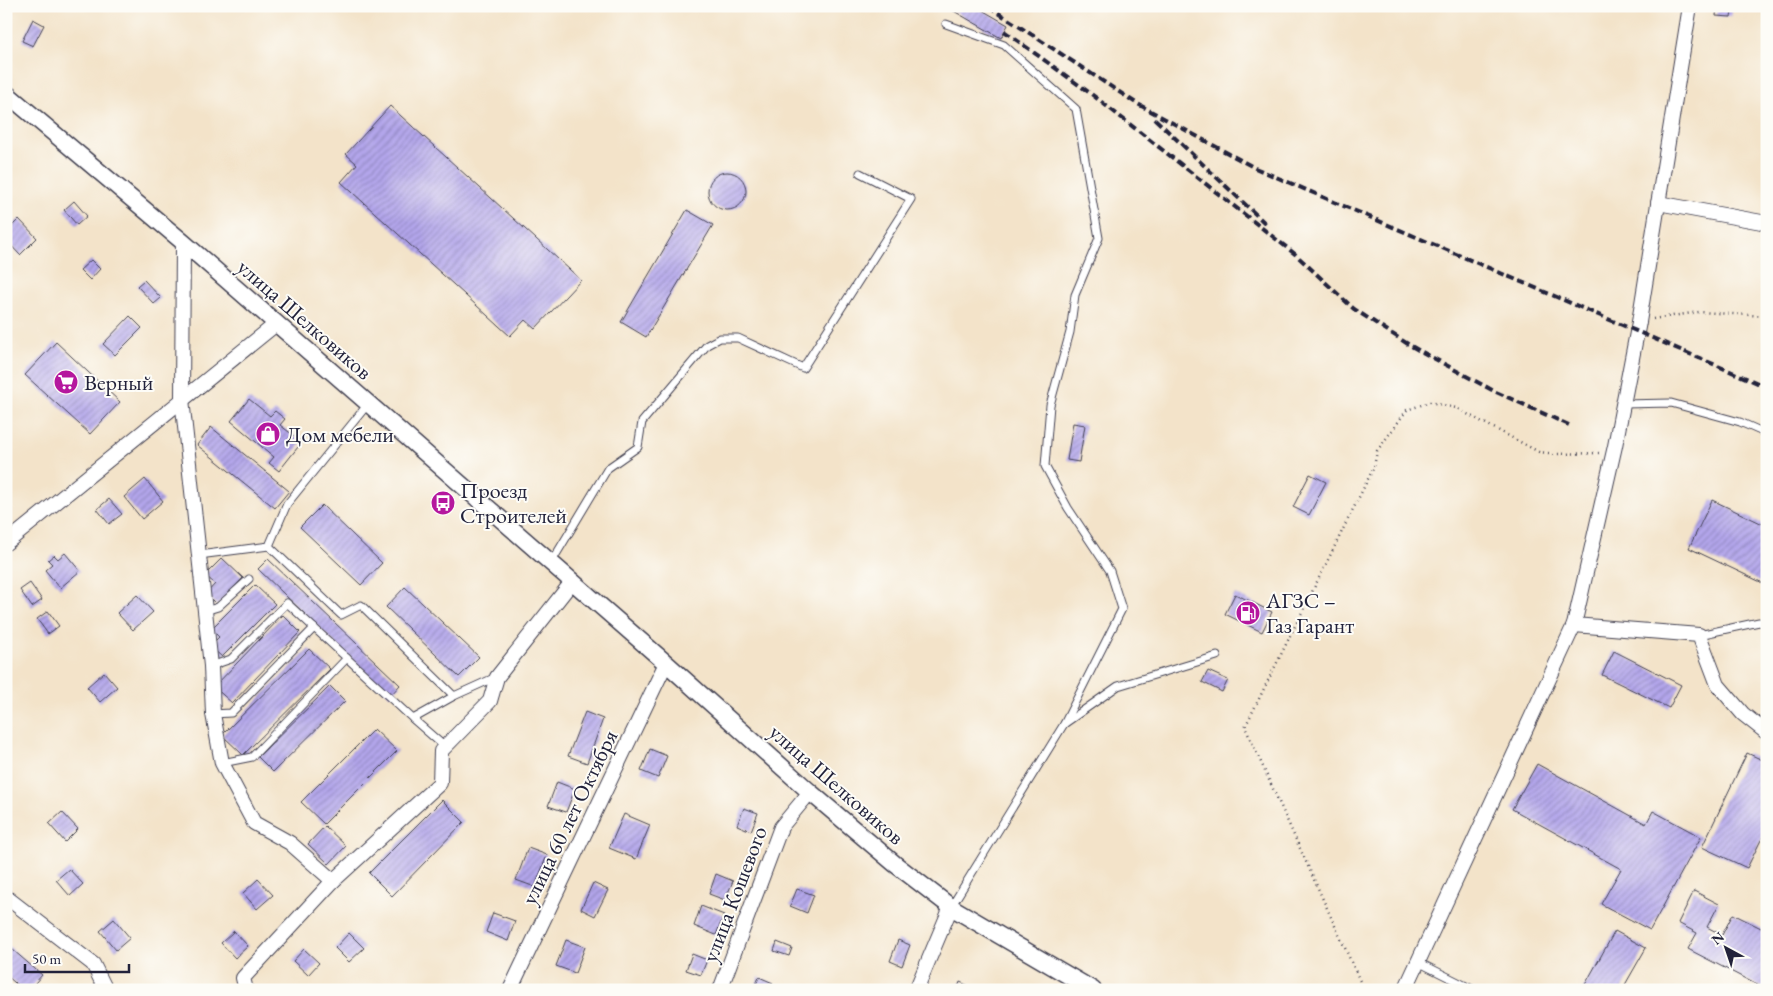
<svg xmlns="http://www.w3.org/2000/svg" width="1773" height="996" font-family="'EB Garamond',serif">
	<defs>
		<pattern id="building-hatch" width="6" height="6" patternUnits="userSpaceOnUse" patternTransform="scale(1.25)"><rect width="6" height="6" fill="#b3a6eb"/><path d="M-1 1l2-2M0 6l6-6M5 7l2-2" fill="none" stroke="#9187c0"/></pattern>
	</defs>
	<rect width="100%" height="100%" fill="#fdfcf7"/>
	<filter id="ink" filterUnits="userSpaceOnUse"><feTurbulence type="fractalNoise" baseFrequency=".02" numOctaves="2"/><feDisplacementMap in="SourceGraphic" scale="10" xChannelSelector="R" yChannelSelector="G"/><feConvolveMatrix kernelMatrix="1 2 1 2 8 2 1 2 1" color-interpolation-filters="sRGB"/></filter>
	<filter id="wash" filterUnits="userSpaceOnUse"><feTurbulence type="fractalNoise" baseFrequency=".0096" numOctaves="4" result="noise"/><feDisplacementMap in="SourceGraphic" scale="20" xChannelSelector="R" yChannelSelector="G"/><feGaussianBlur stdDeviation="1.12" result="paint"/><feColorMatrix in="noise" values="0 0 0 0 0 0 0 0 0 0 0 0 0 0 0 0 0 1.4 0 .05"/><feComposite in="paint" operator="in"/></filter>
	<g filter="url(#wash)">
		<rect width="100%" height="100%" fill="#f3e3c9"/>
		<g id="blocks">
			<g fill="url(#building-hatch)">
				<path d="M954,6H975L1008,25L1001,38L952,10Z"/>
				<path d="M1717,6H1733L1731,17L1716,16Z"/>
				<path d="M33,19L44,25L33,46L22,41Z"/>
				<path d="M390,106L581,280L535,329L525,320L510,336L341,182L357,164L346,154Z"/>
				<circle cx="727" cy="191" r="19"/>
				<path d="M74,201L87,216L77,225L64,210Z"/>
				<path d="M687,210L713,225L646,337L621,322Z"/>
				<path d="M19,219L37,238L20,255L6,240V221L12,226Z"/>
				<path d="M91,260L100,269L90,280L80,270Z"/>
				<path d="M144,280L161,298L154,304L137,286Z"/>
				<path d="M130,316L142,328L115,355L103,344Z"/>
				<path d="M56,342L120,402L90,434L25,375Z"/>
				<path d="M249,399L270,416L275,411L285,419L280,425L302,442L279,471L269,463L274,457L231,421Z"/>
				<path d="M1073,423L1085,425L1079,462L1067,460Z"/>
				<path d="M211,427L289,491L275,508L197,445Z"/>
				<path d="M1310,474L1326,482L1309,515L1293,507Z"/>
				<path d="M145,479L163,501L142,519L124,497Z"/>
				<path d="M109,499L122,514L109,524L97,509Z"/>
				<path d="M1712,500L1767,526V585L1689,548Z"/>
				<path d="M322,505L382,563L361,585L300,527Z"/>
				<path d="M65,553L80,571L60,588L45,570L52,564L48,560L54,555L58,559Z"/>
				<path d="M222,558L243,578L217,605L206,594L215,584L205,575Z"/>
				<path d="M268,559L400,685L390,696L258,569Z"/>
				<path d="M30,583L42,600L32,607L20,590Z"/>
				<path d="M255,585L275,604L222,657L210,646L219,637L211,629Z"/>
				<path d="M405,587L479,657L459,677L386,607Z"/>
				<path d="M1235,594L1272,612L1262,632L1225,614Z"/>
				<path d="M137,595L153,612L133,630L117,613Z"/>
				<path d="M48,611L59,626L48,634L37,619Z"/>
				<path d="M283,615L300,632L232,703L214,687Z"/>
				<path d="M309,649L330,669L243,755L222,735Z"/>
				<path d="M1614,651L1681,685L1669,708L1602,675Z"/>
				<path d="M1208,671L1228,680L1222,692L1202,682Z"/>
				<path d="M104,672L117,687L100,702L87,687Z"/>
				<path d="M330,686L345,701L273,772L258,757Z"/>
				<path d="M585,712L603,719L587,763L568,756Z"/>
				<path d="M374,729L397,751L324,824L301,802Z"/>
				<path d="M650,749L667,756L658,778L641,771Z"/>
				<path d="M1747,753L1767,762V828L1747,868L1702,847Z"/>
				<path d="M1537,764L1646,824L1653,811L1701,837L1650,930L1601,904L1621,869L1512,809Z"/>
				<path d="M557,782L575,789L566,812L548,806Z"/>
				<path d="M442,800L464,822L392,896L369,873Z"/>
				<path d="M744,808L758,813L751,831L737,825Z"/>
				<path d="M62,812L78,829L65,842L49,824Z"/>
				<path d="M624,814L650,825L636,859L609,848Z"/>
				<path d="M325,826L346,846L329,864L308,844Z"/>
				<path d="M528,848L547,855L535,887L516,880Z"/>
				<path d="M69,869L83,884L70,896L56,880Z"/>
				<path d="M716,874L733,881L725,900L709,894Z"/>
				<path d="M258,879L273,895L257,909L243,893Z"/>
				<path d="M593,883L608,890L595,916L581,909Z"/>
				<path d="M797,889L814,895L807,913L790,906Z"/>
				<path d="M1694,891L1719,904L1707,927L1722,935L1733,914L1767,931V990L1688,949L1697,933L1678,923Z"/>
				<path d="M701,906L724,915L716,935L694,926Z"/>
				<path d="M493,913L515,921L508,941L486,932Z"/>
				<path d="M114,919L130,938L116,950L100,931Z"/>
				<path d="M234,931L248,946L235,958L221,943Z"/>
				<path d="M1615,931L1646,948L1622,990H1582Z"/>
				<path d="M349,933L364,948L349,962L335,948Z"/>
				<path d="M566,940L585,947L575,973L556,966Z"/>
				<path d="M898,940L910,945L902,966L890,961Z"/>
				<path d="M777,942L792,948L789,956L774,951Z"/>
				<path d="M6,944L42,975L29,990H23L6,975Z"/>
				<path d="M304,949L319,963L308,975L293,961Z"/>
				<path d="M692,954L707,960L701,975L686,970Z"/>
				<path d="M759,977L773,983L771,990H754Z"/>
				<path d="M960,982L978,990H957Z"/>
			</g>
		</g>
	</g>
	<g filter="url(#ink)">
		<use href="#blocks" fill-opacity="0" stroke="#413f50" stroke-width="1"/>
		<g fill="none" stroke-linecap="round" stroke-linejoin="round">
			<defs>
				<g id="service">
					<path d="M946,24L1004,45L1076,109L1099,238L1075,295L1070,332L1050,405L1045,466L1068,508L1110,571L1122,609L1064,724"/>
					<path d="M1623,404L1671,403L1740,422L1767,434"/>
					<path d="M269,546L341,615L361,605L454,696L496,677"/>
					<path d="M199,555L269,546L287,504L368,404"/>
					<path d="M551,563L608,468L638,447L642,422L707,345L720,338H738L803,368L911,199L860,173"/>
					<path d="M205,611L218,607L249,579"/>
					<path d="M1699,635L1759,622L1767,624"/>
					<path d="M211,666L231,659L287,603L413,719L454,696"/>
					<path d="M213,714L231,713L314,628"/>
					<path d="M413,719L445,747"/>
					<path d="M222,763L252,757L347,658"/>
					<path d="M951,907L1064,724L1118,686L1217,656"/>
					<path d="M1418,962L1474,990"/>
				</g>
				<g id="minor">
					<path d="M1658,203L1767,223"/>
					<path d="M183,242L182,399L211,666L213,714L222,763L254,823L290,843L333,881"/>
					<path d="M6,543L276,324"/>
					<path d="M1574,625L1699,635L1718,685L1743,714L1767,733"/>
					<path d="M6,897L93,964L106,990"/>
					<path d="M246,990L243,978L333,881L440,783L441,751L490,701L497,677L572,582"/>
					<path d="M510,990L666,663"/>
					<path d="M720,990L781,827L810,792"/>
					<path d="M916,990L951,907"/>
					<path d="M1405,990L1574,625L1615,446L1639,322L1690,6"/>
				</g>
				<path id="tertiary" d="M6,93L183,242L666,663L810,792L895,864L951,907L1093,990"/>
			</defs>
			<use href="#service" stroke="#413f50" stroke-width="9"/>
			<use href="#minor" stroke="#413f50" stroke-width="16"/>
			<use href="#tertiary" stroke="#413f50" stroke-width="19"/>
			<g stroke="#413f50" stroke-width="2.5" stroke-dasharray="1 4" stroke-linecap="butt">
				<path d="M1653,319L1699,312L1767,316"/>
				<path d="M1364,990L1245,727L1374,467L1377,451L1407,410L1430,402L1456,408L1539,452L1557,454L1599,453"/>
			</g>
			<use href="#service" stroke="#fff" stroke-width="7"/>
			<use href="#minor" stroke="#fff" stroke-width="14"/>
			<use href="#tertiary" stroke="#fff" stroke-width="16"/>
			<g stroke="#22223b" stroke-width="4" stroke-dasharray="8 4" stroke-linecap="butt">
				<path d="M988,6L1136,103L1255,168L1767,387"/>
				<path d="M1004,31L1090,93L1295,254L1354,309L1411,346L1494,391L1571,426"/>
				<path d="M1155,119L1266,224"/>
			</g>
		</g>
	</g>
	<defs>
		<symbol id="supermarket-disc" viewBox="-11 -11 22 22"><circle r="9.5" fill="#b5179e" stroke="#fdfcf7"/><path d="M-6-5.5h2.5l.6 2H6L4.5 2H-2.5L-4.4-4H-6ZM-1.5 3.2a1.3 1.3 0 1 0 .1 0ZM3 3.2a1.3 1.3 0 1 0 .1 0Z" fill="#fff"/></symbol>
		<symbol id="shop-disc" viewBox="-11 -11 22 22"><circle r="9.5" fill="#b5179e" stroke="#fdfcf7"/><path d="M-5-2.5h2.3a2.7 3.5 0 0 1 5.4 0H5L5.5 6h-11ZM-1.5-2.5h3a1.5 2.3 0 0 0-3 0Z" fill="#fff"/></symbol>
		<symbol id="bus-disc" viewBox="-11 -11 22 22"><circle r="9.5" fill="#b5179e" stroke="#fdfcf7"/><path d="M-5-6H5V4H4V6H2V4H-2V6H-4V4H-5ZM-3.5-4V0h7V-4ZM-3.5 1.2v1.5H-2V1.2ZM2 1.2v1.5H3.5V1.2Z" fill="#fff"/></symbol>
		<symbol id="fuel-disc" viewBox="-11 -11 22 22"><circle r="9.5" fill="#b5179e" stroke="#fdfcf7"/><path d="M-5.5-6h7V0h2V4h1.3V-2.5L3-4.5l.8-.8L6-3V5H2.5V1h-1V6h-7ZM-4.2-4.7v3.2H.2V-4.7Z" fill="#fff"/></symbol>
	</defs>
	<g fill-rule="evenodd">
		<use href="#supermarket-disc" x="52" y="368" width="28" height="28"/>
		<use href="#shop-disc" x="254" y="420" width="28" height="28"/>
		<use href="#bus-disc" x="429" y="489" width="28" height="28"/>
		<use href="#fuel-disc" x="1234" y="599" width="28" height="28"/>
	</g>
	<g text-anchor="middle" stroke-width="4" stroke-linejoin="round" paint-order="stroke">
		<g font-size="22" fill="#22223b" stroke="#fdfcf7">
			<text transform="translate(305 319) rotate(41)" y="8">улица Шелковиков</text>
			<text transform="translate(837 784) rotate(41)" y="8">улица Шелковиков</text>
			<text transform="translate(569 817) rotate(-64)" y="8">улица 60 лет Октября</text>
			<text transform="translate(734 894) rotate(-69)" y="8">улица Кошевого</text>
		</g>
		<g font-size="22" fill="#22223b" stroke="#fdfcf7" text-anchor="start">
			<text x="84" y="390">Верный</text>
			<text x="286" y="442">Дом мебели</text>
			<text x="460" y="498">Проезд<tspan x="460" dy="25">Строителей</tspan></text>
			<text x="1266" y="608">АГЗС –<tspan x="1266" dy="25">Газ Гарант</tspan></text>
		</g>
	</g>
	<rect width="1773" height="996" fill="none" stroke="#fdfcf7" stroke-width="25"/>
	<g transform="translate(1726 948) rotate(320)" stroke="#fdfcf7" stroke-width="4" paint-order="stroke">
	<path d="M0-4L9 19L0 12L-9 19Z" fill="#22223b"/>
	<text y="-8" font-size="14" font-weight="bold" text-anchor="middle" fill="#22223b">N</text>
	</g>
	<path d="M25 964v8h104v-8" fill="none" stroke="#22223b" stroke-width="2.5"/>
	<text x="32" y="964" font-size="15" fill="#22223b" stroke="#fdfcf7" stroke-width="4" paint-order="stroke">50 m</text>
</svg>
